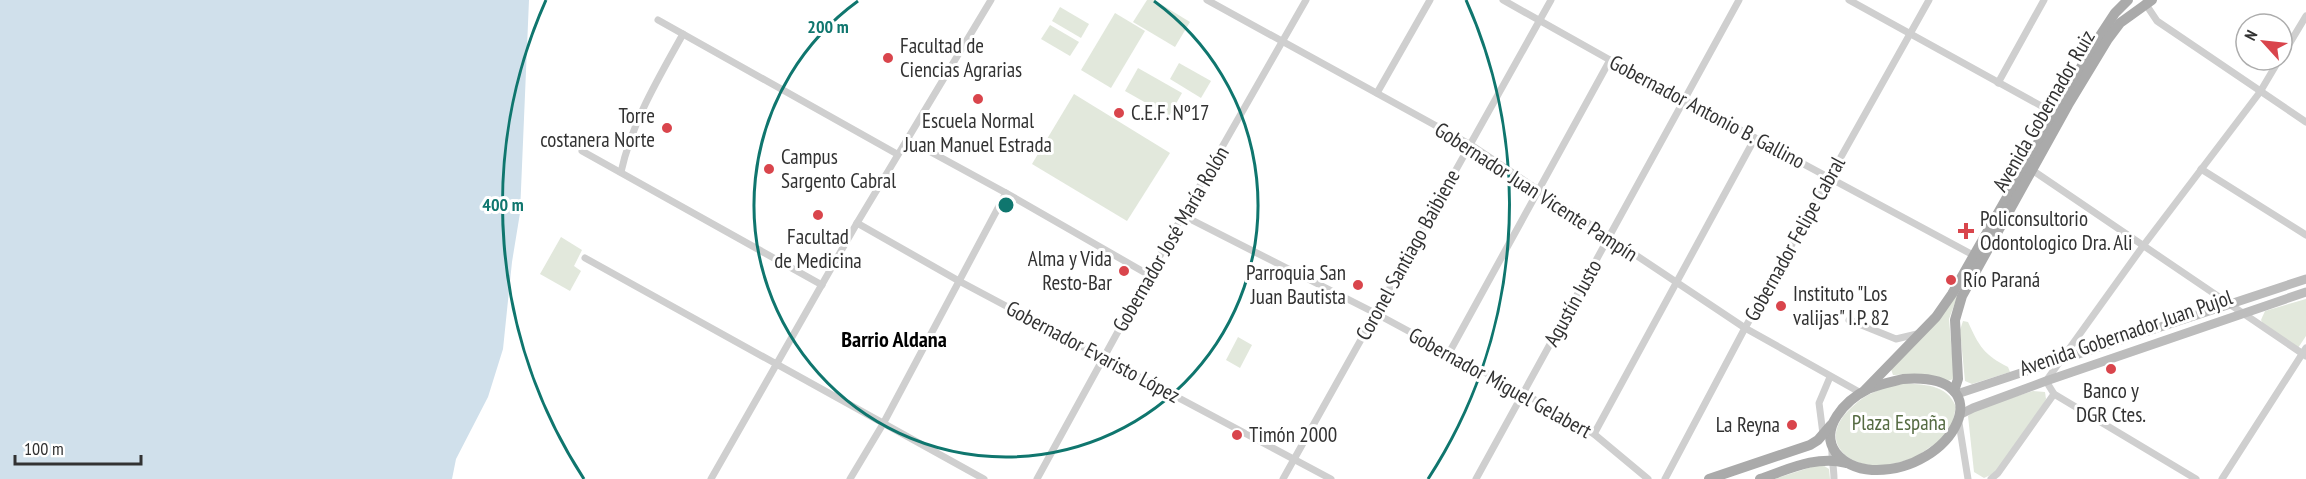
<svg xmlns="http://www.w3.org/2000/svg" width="2306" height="479" font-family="'PT Sans Narrow',sans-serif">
	<rect width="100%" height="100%" fill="#fff"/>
	<g fill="#e2e8dc">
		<path d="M1147,0H1154L1190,22L1175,47L1133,22Z"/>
		<path d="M1060,7L1089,24L1081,38L1052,21Z"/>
		<path d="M1115,13L1145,31L1111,88L1081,70Z"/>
		<path d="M1050,25L1079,42L1070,56L1041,39Z"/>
		<path d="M1179,63L1211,81L1201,98L1170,79Z"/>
		<path d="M1138,68L1182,93L1169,116L1125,91Z"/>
		<path d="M1074,94L1170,153L1127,221L1032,164Z"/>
		<path d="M561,237L582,250L574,266L581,271L570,291L540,274Z"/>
		<path d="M1960,289L1949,319L1954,376L1953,379L1945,382L1919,374L1893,375L1891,369Z"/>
		<path d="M2306,299V336L2298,348L2263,324L2261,320L2265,311Z"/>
		<path d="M1963,321L1968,322C1979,346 1984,355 2008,367L2010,372L1972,384L1965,381L1960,330Z"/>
		<path d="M1238,337L1252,345L1240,368L1226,360Z"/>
		<path d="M1901,383C1923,385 1947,383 1956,407C1954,414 1953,427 1948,433C1944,440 1932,445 1926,450C1915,458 1906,461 1892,464C1852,473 1813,442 1852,407C1866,393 1883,388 1901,383Z"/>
		<path d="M2033,391L2045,392L2046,399L2044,403L1995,473L1984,478L1974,472L1968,416L1976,409Z"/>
		<path d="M1821,464L1829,469L1830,479H1774Z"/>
	</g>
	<path fill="#d0e0eb" d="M0,0H529L520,213L512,262L503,349L488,397L456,459L452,479H0Z"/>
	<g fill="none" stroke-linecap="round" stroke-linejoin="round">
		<g stroke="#cfcfcf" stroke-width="7">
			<path d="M1207,0L1471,145L1745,328L1861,393"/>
			<path d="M1503,0L1610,60L1975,256"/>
			<path d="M1849,0L2054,113L2057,111"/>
			<path d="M2145,3L2157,21L2306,122"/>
			<path d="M658,20L897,154"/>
			<path d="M2282,56L2306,16"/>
			<path d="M1998,83L2044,0"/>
			<path d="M1377,93L1430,0"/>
			<path d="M907,139L1006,193L1149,275"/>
			<path d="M582,151L822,285"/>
			<path d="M2201,169L2306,235"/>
			<path d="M2032,170L2306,356"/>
			<path d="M621,172C632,122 658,79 683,34"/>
			<path d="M1184,216L1375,313L1523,393L1594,434L1648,479"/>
			<path d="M857,223L959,281L1331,479"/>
			<path d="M585,258L984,479"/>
			<path d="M1849,320L1896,339L1917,334"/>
			<path d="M1449,353L1610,60"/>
			<path d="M1959,423L1968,479"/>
			<path d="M1594,434L1755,138"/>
			<path d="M1823,434L1819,403L1830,377"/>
			<path d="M1832,446C1831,458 1834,467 1834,479"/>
			<path d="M711,479L857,223L991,0"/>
			<path d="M850,479L883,424L1006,193"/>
			<path d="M1037,479L1149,275L1306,0"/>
			<path d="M1283,479L1551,0"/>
			<path d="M1476,479L1739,0"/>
			<path d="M1665,479L1745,328L1929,0"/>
			<path d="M1991,479L1998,473L2054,394"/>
			<path d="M2196,479L2054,394L2046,381L2143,246L2260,92L2279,60"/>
			<path d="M2222,479L2306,348"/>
		</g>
		<g stroke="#bcbcbc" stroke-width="9">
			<path d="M1957,394L2306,279"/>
			<path d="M1961,414L1973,408L2046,381L2306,292"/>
		</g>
		<g stroke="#aaa" stroke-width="10">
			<path d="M1903,379C2007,371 1953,474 1872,470C1859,469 1845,464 1836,453C1818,428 1846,400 1868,389C1880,384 1891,382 1903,379Z"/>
			<path d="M1865,390L1936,317L1952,294L2092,48L2115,13L2128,0"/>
			<path d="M1954,391L1958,379L1955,320L1962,296L2068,105L2108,39L2120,23L2152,0"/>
			<path d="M1709,479L1810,445L1818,440L1831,425"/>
			<path d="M1760,479C1787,470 1816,455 1846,463"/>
		</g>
	</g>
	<g fill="none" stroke="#0f766e" stroke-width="3">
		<path d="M1154 1A252 252 0 1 1 858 1"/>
		<path d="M584 479A503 503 0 0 1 546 0M1466 0A503 503 0 0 1 1428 479"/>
	</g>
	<g fill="#d9454c" stroke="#fff" stroke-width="2">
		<circle cx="888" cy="58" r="6"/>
		<circle cx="978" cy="99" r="6"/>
		<circle cx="1119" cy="113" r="6"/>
		<circle cx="667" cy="128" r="6"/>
		<circle cx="769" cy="169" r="6"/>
		<circle cx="818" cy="215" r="6"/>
		<path d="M1963 222h6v6h6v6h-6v6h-6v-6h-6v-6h6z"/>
		<circle cx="1124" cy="271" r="6"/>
		<circle cx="1951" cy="280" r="6"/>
		<circle cx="1358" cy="285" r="6"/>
		<circle cx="1781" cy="306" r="6"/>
		<circle cx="2111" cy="369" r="6"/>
		<circle cx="1792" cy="425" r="6"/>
		<circle cx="1237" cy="435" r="6"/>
	</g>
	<g text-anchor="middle" stroke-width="6" stroke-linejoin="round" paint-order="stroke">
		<g font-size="21" fill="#323232" stroke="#fff" text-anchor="start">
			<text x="900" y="53">Facultad de<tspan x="900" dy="24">Ciencias Agrarias</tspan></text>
			<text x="1131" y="120">C.E.F. Nº17</text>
			<text x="655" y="123" text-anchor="end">Torre<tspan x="655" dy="24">costanera Norte</tspan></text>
			<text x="978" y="128" text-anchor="middle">Escuela Normal<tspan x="978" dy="24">Juan Manuel Estrada</tspan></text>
			<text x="781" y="164">Campus<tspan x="781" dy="24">Sargento Cabral</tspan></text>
			<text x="1980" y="226">Policonsultorio<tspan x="1980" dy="24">Odontologico Dra. Ali</tspan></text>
			<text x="818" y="244" text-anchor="middle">Facultad<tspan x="818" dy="24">de Medicina</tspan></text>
			<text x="1112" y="266" text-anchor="end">Alma y Vida<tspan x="1112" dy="24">Resto-Bar</tspan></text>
			<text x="1346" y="280" text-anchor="end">Parroquia San<tspan x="1346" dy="24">Juan Bautista</tspan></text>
			<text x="1963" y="287">Río Paraná</text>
			<text x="1793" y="301">Instituto "Los<tspan x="1793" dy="24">valijas" I.P. 82</tspan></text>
			<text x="2111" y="398" text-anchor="middle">Banco y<tspan x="2111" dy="24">DGR Ctes.</tspan></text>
			<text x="1780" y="432" text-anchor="end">La Reyna</text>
			<text x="1249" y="442">Timón 2000</text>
		</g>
		<g font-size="21" fill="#323232" stroke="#fff">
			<text transform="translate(2044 111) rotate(-60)" y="7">Avenida Gobernador Ruiz</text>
			<text transform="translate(1707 112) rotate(28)" y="7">Gobernador Antonio B. Gallino</text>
			<text transform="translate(1536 192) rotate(33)" y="7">Gobernador Juan Vicente Pampín</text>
			<text transform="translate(1171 239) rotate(-60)" y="7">Gobernador José María Rolón</text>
			<text transform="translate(1795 239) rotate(-61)" y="7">Gobernador Felipe Cabral</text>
			<text transform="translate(1408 255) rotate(-61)" y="7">Coronel Santiago Baibiene</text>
			<text transform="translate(1573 303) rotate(-61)" y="7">Agustín Justo</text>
			<text transform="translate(2126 333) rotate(-19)" y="7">Avenida Gobernador Juan Pujol</text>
			<text transform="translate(1093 352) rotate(28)" y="7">Gobernador Evaristo López</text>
			<text transform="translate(1500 383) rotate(29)" y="7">Gobernador Miguel Gelabert</text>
		</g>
		<g font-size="21" fill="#556b42" stroke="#fff">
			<text x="1899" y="430">Plaza España</text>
		</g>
		<g font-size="22" font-weight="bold" fill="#000" stroke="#fff">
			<text x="894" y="347">Barrio Aldana</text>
		</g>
	</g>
	<circle cx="1006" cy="205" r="9" fill="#0f766e" stroke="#fff" stroke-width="3"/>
	<g font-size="18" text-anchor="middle" font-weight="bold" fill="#0f766e" stroke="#fff" stroke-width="6" stroke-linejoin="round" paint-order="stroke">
		<text x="828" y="33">200 m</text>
		<text x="503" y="211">400 m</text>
	</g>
	<g transform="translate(2264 42) rotate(297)"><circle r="28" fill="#ffffff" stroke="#adadad" stroke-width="1.5"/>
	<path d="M0-4.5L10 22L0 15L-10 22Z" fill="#d9454c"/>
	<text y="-9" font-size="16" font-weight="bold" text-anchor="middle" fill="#323232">N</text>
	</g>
	<path d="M15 455v9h126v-9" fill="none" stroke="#323232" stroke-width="3"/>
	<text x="24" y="455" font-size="18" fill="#323232" stroke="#ffffff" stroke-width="4.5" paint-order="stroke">100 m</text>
</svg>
